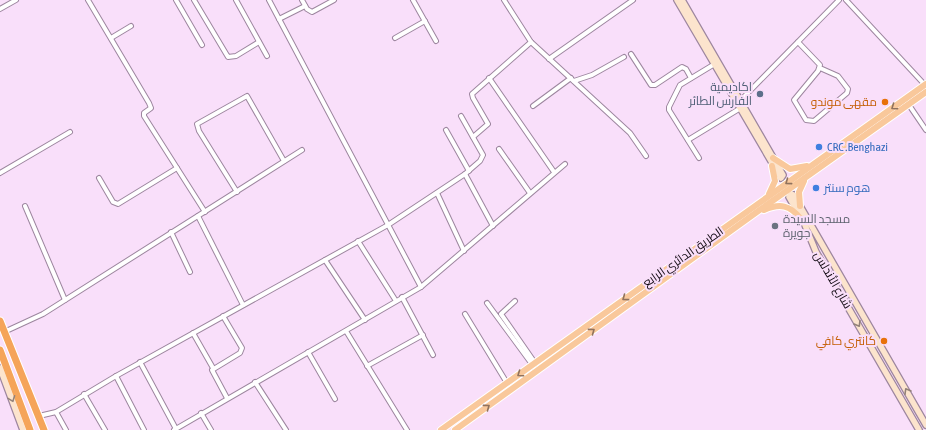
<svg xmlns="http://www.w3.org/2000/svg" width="926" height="430" font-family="'Asap Condensed',Cairo,sans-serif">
	<rect width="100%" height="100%" fill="#f9dffa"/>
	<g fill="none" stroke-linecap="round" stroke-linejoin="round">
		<defs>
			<g id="street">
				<path d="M88,0L149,103L151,108L144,113V116L205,212"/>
				<path d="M176,0L202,45"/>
				<path d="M194,0L228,57L236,56L259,42"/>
				<path d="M236,0L267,56"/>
				<path d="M269,0L421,287"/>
				<path d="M302,0L307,9L312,12L334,0"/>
				<path d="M413,0L436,41"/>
				<path d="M504,0L531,42L630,133L646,156"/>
				<path d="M846,0L925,85"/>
				<path d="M0,9L16,0"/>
				<path d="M279,19L305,6"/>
				<path d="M111,38L131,26"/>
				<path d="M395,38L425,21"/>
				<path d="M798,42L820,65L818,71L794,100L806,120L814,121L847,93L848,89L838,76L820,68"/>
				<path d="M631,54L651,85H655L682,67L686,69L691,78"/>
				<path d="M549,59L633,0"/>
				<path d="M489,78L554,172"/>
				<path d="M574,81L592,75L624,57"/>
				<path d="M740,101L839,0"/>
				<path d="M909,105L926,130"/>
				<path d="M533,106L571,78"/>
				<path d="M446,130L469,171"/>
				<path d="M473,137L488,124L473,98L472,94L531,42"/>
				<path d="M688,140L739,109"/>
				<path d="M499,149L530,193"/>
				<path d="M699,158L669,110V107L680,85L713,65"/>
				<path d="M0,173L70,132"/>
				<path d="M465,174L493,226"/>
				<path d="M99,178L113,202L118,204L177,168"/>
				<path d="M237,192L199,131L197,124L247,96L284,161"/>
				<path d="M437,193L464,251"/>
				<path d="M25,206L65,300"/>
				<path d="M198,216L243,305"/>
				<path d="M171,232L190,272"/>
				<path d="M358,241L396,301"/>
				<path d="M325,260L365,320"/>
				<path d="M402,297L433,355"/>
				<path d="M515,301L501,314L535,363"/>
				<path d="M487,303L537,371"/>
				<path d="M465,314L507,383"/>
				<path d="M223,316L242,348L240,353L212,370L227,398"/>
				<path d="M346,331L407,430"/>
				<path d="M4,332L43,314L302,150"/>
				<path d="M193,333L213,368"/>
				<path d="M308,352L335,399"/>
				<path d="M140,362L176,429"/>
				<path d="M367,366L423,335"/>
				<path d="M116,376L144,430"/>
				<path d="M255,382L286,430"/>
				<path d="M84,394L105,430"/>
				<path d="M56,412L66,430"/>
				<path d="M201,413L211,430"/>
				<path d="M39,416L56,412L116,376L388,225L465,174L480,161L483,155L461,116"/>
				<path d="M174,430L421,287L565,164"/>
			</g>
			<g id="secondary">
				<path d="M677,0L781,178L783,175L682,0"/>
				<path d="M0,368L23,430"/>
				<path d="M919,430L816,252L805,225L789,197L791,194L794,195L800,206L926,425"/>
			</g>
			<g id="primary">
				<path d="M773,158L790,169L807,166"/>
				<path d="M769,194L775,181L772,166"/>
				<path d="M800,206L799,192L804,181"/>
				<path d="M764,210C780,203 790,205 801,219"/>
				<path d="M441,430L926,84"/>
				<path d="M455,430L761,209L926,92"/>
			</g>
			<g id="highway">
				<path d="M0,321L44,430"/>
				<path d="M0,350L30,430"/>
			</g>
		</defs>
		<use href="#street" stroke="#9d869f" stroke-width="6"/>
		<use href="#secondary" stroke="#9d869f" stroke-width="8"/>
		<use href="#primary" stroke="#fff" stroke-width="8"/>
		<use href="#highway" stroke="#fff" stroke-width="9"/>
		<use href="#street" stroke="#fff" stroke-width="4"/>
		<use href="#secondary" stroke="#fce4cd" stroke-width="5.5"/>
		<use href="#primary" stroke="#f9c89b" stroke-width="6"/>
		<use href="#highway" stroke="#f5a459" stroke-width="7"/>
	</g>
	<defs><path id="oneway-chevron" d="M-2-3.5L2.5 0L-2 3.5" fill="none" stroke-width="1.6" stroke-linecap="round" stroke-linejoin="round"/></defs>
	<g stroke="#91725d">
		<use href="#oneway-chevron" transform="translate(894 107) rotate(145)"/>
		<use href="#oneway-chevron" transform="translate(788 182) rotate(144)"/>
		<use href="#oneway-chevron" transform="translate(625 298) rotate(144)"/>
		<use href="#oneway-chevron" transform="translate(592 331) rotate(-36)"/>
		<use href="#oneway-chevron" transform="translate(520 374) rotate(145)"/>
		<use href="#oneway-chevron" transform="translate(487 407) rotate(-36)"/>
	</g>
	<g stroke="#938279">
		<use href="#oneway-chevron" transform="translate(858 324) rotate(59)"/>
		<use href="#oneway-chevron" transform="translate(907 391) rotate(-120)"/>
		<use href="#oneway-chevron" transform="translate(12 399) rotate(69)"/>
	</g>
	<circle fill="#5c6f8a" stroke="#f9dffa" stroke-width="1.5" cx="760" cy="94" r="4"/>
	<g fill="#e8710a" stroke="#f9dffa" stroke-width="1.5">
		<circle cx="885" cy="102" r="4"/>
		<circle cx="884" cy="341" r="4"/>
	</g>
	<g fill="#3f7fe0" stroke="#f9dffa" stroke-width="1.5">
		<circle cx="819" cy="147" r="4"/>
		<circle cx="816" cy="188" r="4"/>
	</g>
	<circle fill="#6b7280" stroke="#f9dffa" stroke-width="1.5" cx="775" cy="226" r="4"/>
	<g text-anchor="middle" stroke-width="4" stroke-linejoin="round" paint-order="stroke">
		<g font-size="12" fill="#4e5e75" stroke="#f9dffa" text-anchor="end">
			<text x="752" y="91">اكاديمية<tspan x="752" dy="14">الفارس الطائر</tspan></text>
		</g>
		<g font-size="12" fill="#c56008" stroke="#f9dffa" text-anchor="end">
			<text x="877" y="106">مقهى موندو</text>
			<text x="876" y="345">كانتري كافي</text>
		</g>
		<g font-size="12" fill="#366cbe" stroke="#f9dffa" text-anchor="start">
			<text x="827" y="151">CRC .Benghazi</text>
			<text x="824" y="192">هوم سنتر</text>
		</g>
		<g font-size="12" fill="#5b616d" stroke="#f9dffa" text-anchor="start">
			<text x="783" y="223">مسجد السيدة<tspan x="783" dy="14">جويرة</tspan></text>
		</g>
		<g font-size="12" fill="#120a12" stroke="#f9dffa">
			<text transform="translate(683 257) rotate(-35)" y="4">الطريق الدائري الرابع</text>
			<text transform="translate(833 280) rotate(60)" y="4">شارع الأندلس</text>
		</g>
	</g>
</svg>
